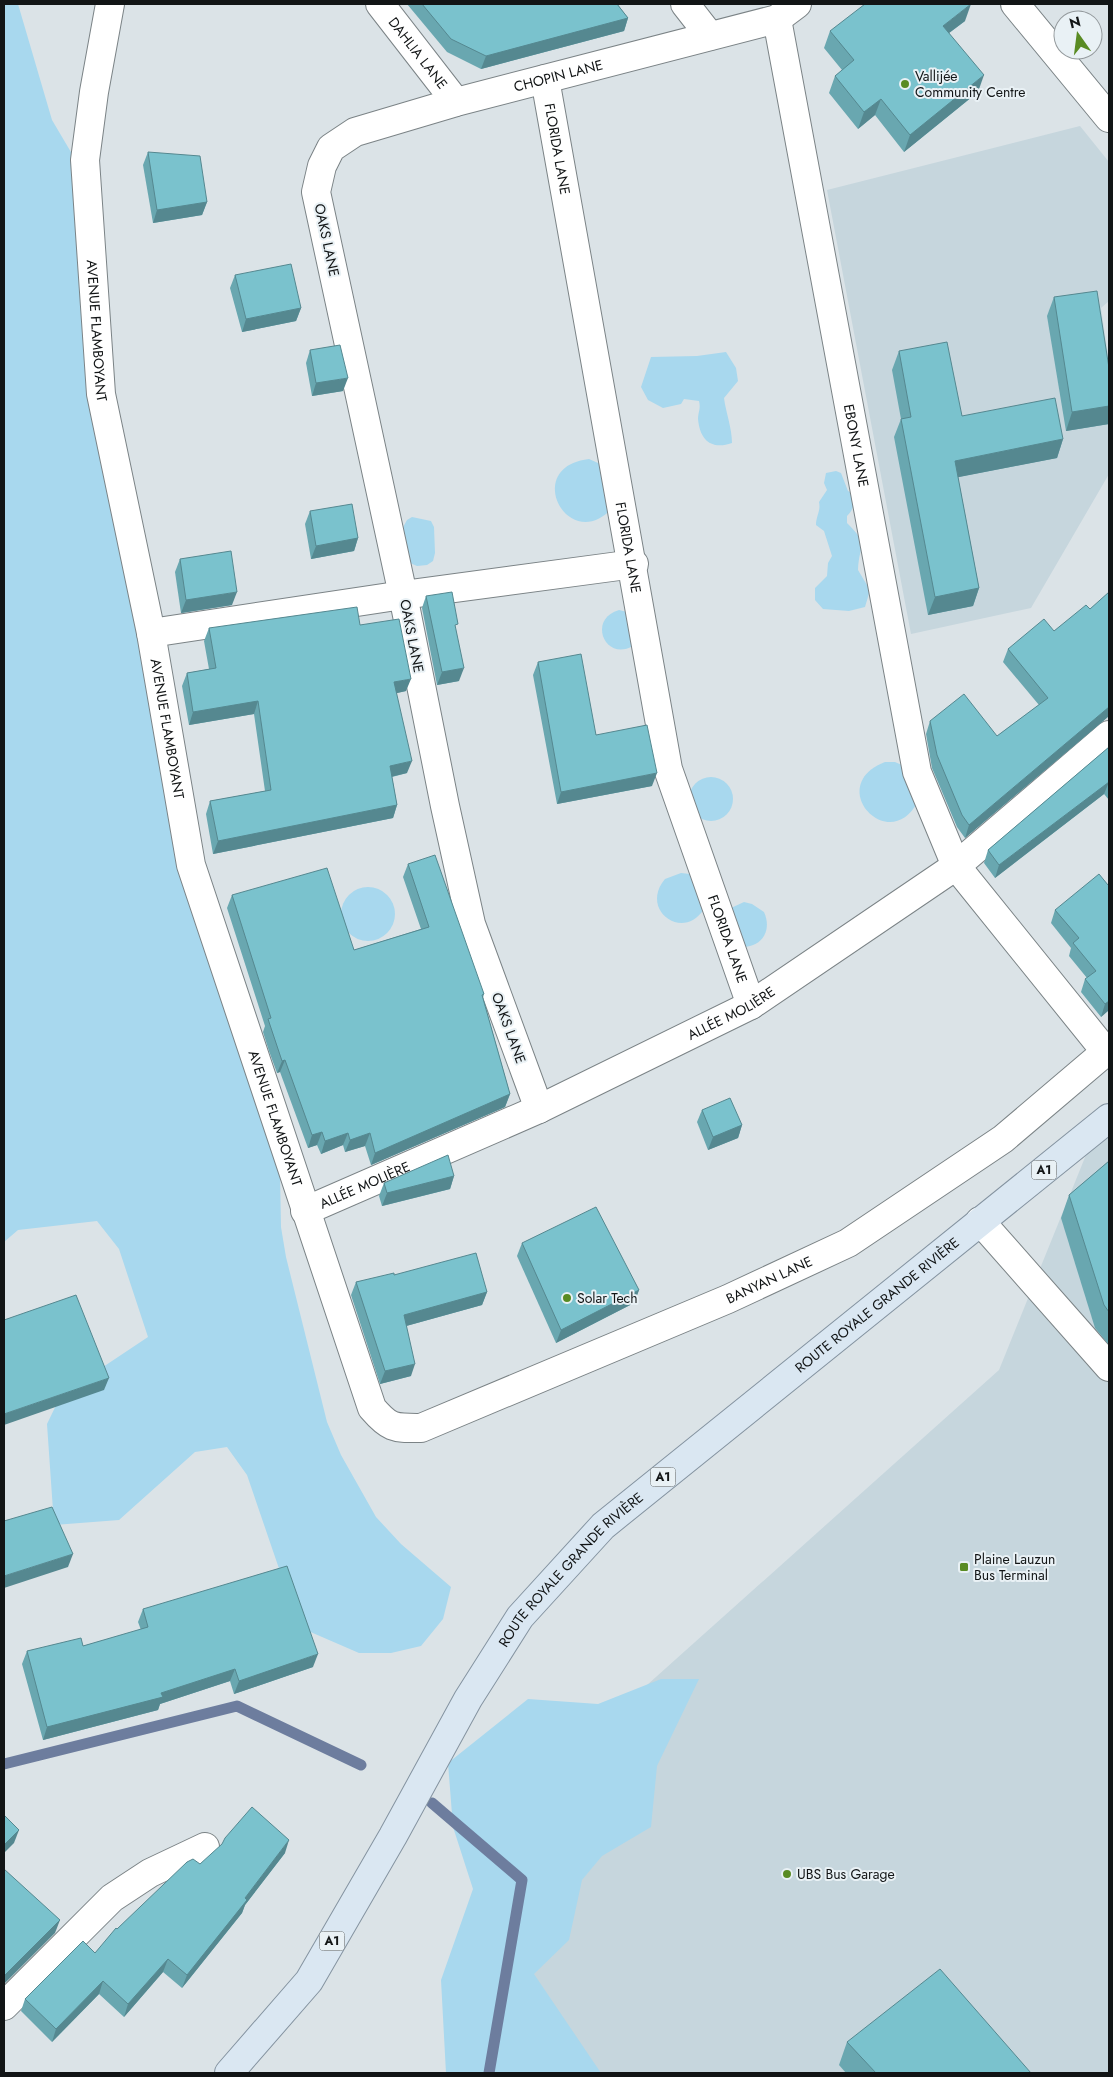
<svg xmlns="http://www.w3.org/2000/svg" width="1113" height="2077" font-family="Jost,sans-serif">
	<rect width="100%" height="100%" fill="#dbe3e7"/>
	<g fill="#c6d6dd">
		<path d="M1080,126L1109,162V301L1101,308L1109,362V474L1031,608L911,634L827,190Z"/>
		<path d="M1109,1130V2073H457L494,1822L999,1370L1090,1145Z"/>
	</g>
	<g fill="#a8d8ee">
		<path d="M4,4H18L52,120L78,164L145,622L280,1174L281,1227L286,1257L327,1422L341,1455L376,1517L401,1544L451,1587L443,1619L421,1646L391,1653H359L299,1627L247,1475L227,1447L195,1452L119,1520L54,1525L47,1424L61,1395L148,1337L119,1249L97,1221L18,1230L4,1242Z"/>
		<path d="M726,352L736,368L738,381L724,398C726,413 732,428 732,443C712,450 700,441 698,419C698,412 701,409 699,401L684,399L681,404L663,408L648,400L641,387L651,357L697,356Z"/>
		<path d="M589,459L607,467L613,507C570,557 520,467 589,459Z"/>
		<path d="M836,471L841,473L848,491L852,493C854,504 855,508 847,516V523C870,546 859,543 858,570L870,590L865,607L849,611L823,609L815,600V588L827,576L828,563L832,556L824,531L816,525C816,516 821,511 819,502L827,490L824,483L826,473Z"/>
		<path d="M412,517L431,521L434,527L435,553L433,561L427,565L417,566L410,563L405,554L407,546L401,531L407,520Z"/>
		<path d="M619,610L631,613L633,646C605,662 587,619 619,610Z"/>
		<path d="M885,762H895L904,766L918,801C890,857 823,786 885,762Z"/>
		<circle cx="711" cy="799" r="22"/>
		<path d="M681,873L690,874L698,879L704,909C683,942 639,910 665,879Z"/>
		<circle cx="368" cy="914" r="27"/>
		<path d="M744,902L752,904L764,912C772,930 763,946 743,947L731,908Z"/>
		<path d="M661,1679H699L657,1766L651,1827L602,1856L582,1880L569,1940L534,1974L601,2073H446L441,1980L473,1889L453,1827L448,1763L528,1699L598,1704Z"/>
	</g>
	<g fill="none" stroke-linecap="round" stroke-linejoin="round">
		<g stroke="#6d7d9e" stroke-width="11">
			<path d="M4,1764L237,1706L361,1765"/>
			<path d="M432,1803L522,1880L489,2073"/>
		</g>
		<defs>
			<g id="street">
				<path id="s1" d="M110,4L94,92L85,160L101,394L151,633L191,865L372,1408C390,1429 394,1428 421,1428L728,1299L848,1243L1003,1139L1109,1049"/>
				<path id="s2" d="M380,4L456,102"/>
				<path d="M685,4L710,36"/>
				<path d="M1015,4L1109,118"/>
				<path id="s3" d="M777,19L917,772L956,866L1106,1052"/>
				<path id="s4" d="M545,79L668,769L751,1005"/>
				<path d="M151,633L403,595L634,564"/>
				<path id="s5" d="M539,1109L471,924L445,806L403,595L316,192L322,166L331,148L355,132L456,102L777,19L797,4"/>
				<path id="s6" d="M305,1211L539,1109L751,1005L956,866L1109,735"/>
				<path d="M980,1221L1109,1367"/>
				<path d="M4,2006L112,1898L150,1873L205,1847"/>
			</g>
			<g id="primary">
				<path id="s7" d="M229,2073L309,1981L393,1836L468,1699L520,1617L603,1526L1109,1118"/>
			</g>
		</defs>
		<use href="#street" stroke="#7b8386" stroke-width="30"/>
		<use href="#primary" stroke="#8493a0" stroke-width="30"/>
		<use href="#street" stroke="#fff" stroke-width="28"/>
		<use href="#primary" stroke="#dae7f2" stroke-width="28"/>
	</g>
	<g fill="#69a7b0">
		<path d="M407,4H620L618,5L628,18L624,31L481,69L447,52Z"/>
		<path d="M965,21L949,33L978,92L904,152L875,115L858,129L829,93L835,76L842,70L824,48L830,31Z"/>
		<path d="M148,152L207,202L202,215L153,223L143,165Z"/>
		<path d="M235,275L301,308L296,321L242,332L230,288Z"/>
		<path d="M1054,297L1109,368V424L1066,431L1047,316Z"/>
		<path d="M310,350L343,391L312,396L306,363Z"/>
		<path d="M899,351L962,416L1063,439L1057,458L958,477L979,588L973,606L928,615L894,437L901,419L892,370Z"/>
		<path d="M310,511L358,538L354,551L311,559L305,524Z"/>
		<path d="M180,559L232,605L181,613L175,572Z"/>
		<path d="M426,596L456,630L459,681L437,685L422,608Z"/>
		<path d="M1090,609L1109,716L965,838L957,827L932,768L926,734L930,721L997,736L1039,705L1003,662L1008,649L1054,631Z"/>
		<path d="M360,625L406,691L396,693L407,773L392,777L397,805L393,818L213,854L206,814L210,801L265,791L254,714L189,725L182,686L187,673L209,669L204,641L209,628Z"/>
		<path d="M538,662L596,735L652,786L557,804L533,675Z"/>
		<path d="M1109,747V800L1104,794L995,878L984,863L988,850Z"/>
		<path d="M408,864L484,994L483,998L510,1094L505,1107L371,1165L365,1146L345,1152L343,1145L321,1154L317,1145L308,1148L280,1072L277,1073L269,1051L263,1032L265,1026L227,908L232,895L354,950L421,929L403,877Z"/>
		<path d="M1108,885L1109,1010L1101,1017L1081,992L1085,979L1087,978L1069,956L1071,948L1051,923L1055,910Z"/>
		<path d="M702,1110L742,1125L738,1138L708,1150L697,1122Z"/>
		<path d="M1109,1161V1345L1095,1328L1061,1218L1069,1195Z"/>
		<path d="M454,1176L450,1189L382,1206L379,1196L384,1183Z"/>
		<path d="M522,1243L639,1290L634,1303L556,1343L517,1256Z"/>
		<path d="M394,1275L487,1292L482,1305L406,1326L411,1376L380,1384L351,1295L356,1282Z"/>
		<path d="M143,1609L313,1667L234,1694L230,1681L160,1704L158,1710L43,1740L22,1664L27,1651L83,1646L141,1630L138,1622Z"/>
		<path d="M285,1853L245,1905L242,1913L182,1988L163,1972L124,2017L99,1994L52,2042L21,2011L25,1999L95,1953L200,1864Z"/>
		<path d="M847,2042L1031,2073H846L839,2065Z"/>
	</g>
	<g fill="#558890">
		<path d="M971,4L965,21L937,42L943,26Z"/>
		<path d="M628,18L624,31L481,69L486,56Z"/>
		<path d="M984,75L978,92L904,152L910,135Z"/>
		<path d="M881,99L875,115L858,129L864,112Z"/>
		<path d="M207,202L202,215L153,223L157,210Z"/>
		<path d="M301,308L296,321L242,332L246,319Z"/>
		<path d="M348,378L343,391L312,396L316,383Z"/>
		<path d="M1109,406V424L1066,431L1072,412Z"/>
		<path d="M1063,439L1057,458L949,479L955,461Z"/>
		<path d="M358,538L354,551L311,559L316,546Z"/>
		<path d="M979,588L973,606L928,615L935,597Z"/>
		<path d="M237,592L232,605L181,613L186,600Z"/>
		<path d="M464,668L459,681L437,685L442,672Z"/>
		<path d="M411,679L406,691L389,695L394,682Z"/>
		<path d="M258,701L254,714L189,725L193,712Z"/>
		<path d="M1109,707V716L965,838L969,825Z"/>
		<path d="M412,761L407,773L386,778L390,766Z"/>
		<path d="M657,773L652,786L557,804L561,792Z"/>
		<path d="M1109,782L1104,794L995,878L999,865Z"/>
		<path d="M397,805L393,818L213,854L218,841Z"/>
		<path d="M1109,1001V1010L1101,1017L1105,1004Z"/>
		<path d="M285,1060L280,1072L277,1073L282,1061Z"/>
		<path d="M510,1094L505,1107L371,1165L375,1153Z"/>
		<path d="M742,1125L738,1138L708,1150L713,1137Z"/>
		<path d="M322,1132L317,1145L308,1148L312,1135Z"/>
		<path d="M348,1133L343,1145L321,1154L325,1141Z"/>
		<path d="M370,1133L365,1146L345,1152L350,1140Z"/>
		<path d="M454,1176L450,1189L382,1206L387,1193Z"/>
		<path d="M639,1290L634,1303L556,1343L561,1330Z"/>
		<path d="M487,1292L482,1305L399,1328L404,1315Z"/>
		<path d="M415,1364L411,1376L380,1384L385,1371Z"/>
		<path d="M109,1378L104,1390L4,1425V1414Z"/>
		<path d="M73,1554L68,1567L4,1588V1576Z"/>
		<path d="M318,1654L313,1667L234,1694L239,1681Z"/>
		<path d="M235,1669L230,1681L160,1704L158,1710L43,1740L47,1727L161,1693Z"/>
		<path d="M19,1830L14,1843L4,1853V1845Z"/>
		<path d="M289,1840L285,1853L245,1905L242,1913L182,1988L187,1975Z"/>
		<path d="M60,1920L55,1933L4,1984V1976Z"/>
		<path d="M168,1959L163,1972L124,2017L128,2004Z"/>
		<path d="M103,1981L99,1994L52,2042L56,2029Z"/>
	</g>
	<g fill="#7ac2cd" stroke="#558890">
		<path d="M422,4H617L628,18L486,56L451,39Z"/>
		<path d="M865,4H971L943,26L984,75L910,135L881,99L864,112L835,76L854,60L830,31Z"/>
		<path d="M148,152L200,156L207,202L157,210Z"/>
		<path d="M291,264L301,308L246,319L235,275Z"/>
		<path d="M1097,291L1109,368V406L1072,412L1054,297Z"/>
		<path d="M947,342L962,416L1055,398L1063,439L955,461L979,588L935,597L901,419L911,417L899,351Z"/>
		<path d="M340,345L348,378L316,383L310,350Z"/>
		<path d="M352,504L358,538L316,546L310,511Z"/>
		<path d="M231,551L237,592L186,600L180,559Z"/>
		<path d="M452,592L458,624L455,625L464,668L442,672L426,596Z"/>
		<path d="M1109,592V707L969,825L962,815L937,755L930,721L964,694L997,736L1048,698L1008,649L1044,619L1054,631L1086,605L1090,609Z"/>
		<path d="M357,607L360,625L399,619L411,679L394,682L412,761L390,766L397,805L218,841L210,801L271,790L258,701L193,712L187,673L216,668L209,628Z"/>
		<path d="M581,654L596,735L647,725L657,773L561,792L538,662Z"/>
		<path d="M1109,747V782L999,865L988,850Z"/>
		<path d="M435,855L484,994L482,995L510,1094L375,1153L370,1133L350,1140L348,1133L325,1141L322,1132L312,1135L285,1060L282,1061L268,1019L271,1018L232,895L327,868L354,950L429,927L408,864Z"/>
		<path d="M1099,874L1108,885H1109V1001L1105,1004L1085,979L1096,971L1073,943L1079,938L1055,910Z"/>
		<path d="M730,1098L742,1125L713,1137L702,1110Z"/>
		<path d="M448,1155L454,1176L387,1193L384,1183Z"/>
		<path d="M1109,1161V1312L1104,1305L1069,1195Z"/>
		<path d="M596,1207L639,1290L561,1330L522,1243Z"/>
		<path d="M476,1253L487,1292L404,1315L415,1364L385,1371L356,1282L394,1273V1275Z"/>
		<path d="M76,1295L109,1378L4,1414V1320Z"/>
		<path d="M52,1507L73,1554L4,1576V1521Z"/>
		<path d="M287,1566L318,1654L239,1681L235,1669L161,1693L163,1697L47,1727L27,1651L81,1638L83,1646L148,1627L143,1609Z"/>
		<path d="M252,1807L289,1840L245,1898L247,1900L187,1975L168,1959L128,2004L103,1981L56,2029L25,1999L83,1941L95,1953L116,1928L117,1929L187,1862L193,1859L200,1864L222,1844L225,1838Z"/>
		<path d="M4,1815L19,1830L4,1845Z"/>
		<path d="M4,1869L60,1920L4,1976Z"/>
		<path d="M940,1969L1031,2073H876L847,2042Z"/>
	</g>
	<g fill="#598b23" stroke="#e9f1f5" stroke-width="2">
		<circle cx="905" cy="84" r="5"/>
		<circle cx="567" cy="1298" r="5"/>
		<rect x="959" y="1562" width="10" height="10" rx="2.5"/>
		<circle cx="787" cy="1874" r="5"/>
	</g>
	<g text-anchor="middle" stroke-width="4" stroke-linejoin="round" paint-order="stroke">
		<g fill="#e9f1f5" stroke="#525759" stroke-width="1">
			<rect x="1031.5" y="1160.5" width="25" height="19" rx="4"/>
			<rect x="650.5" y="1467.5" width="25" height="19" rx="4"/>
			<rect x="319.5" y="1931.5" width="25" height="19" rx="4"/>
		</g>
		<g font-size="12" font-weight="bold" fill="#121516">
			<text x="1044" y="1174">A1</text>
			<text x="663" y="1481">A1</text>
			<text x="332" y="1945">A1</text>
		</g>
		<g font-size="14" fill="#121516" stroke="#e9f1f5">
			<text dy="5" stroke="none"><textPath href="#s2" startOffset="62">DAHLIA LANE</textPath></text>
			<text dy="5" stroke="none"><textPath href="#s5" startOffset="1232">CHOPIN LANE</textPath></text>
			<text dy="5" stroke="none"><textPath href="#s4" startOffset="71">FLORIDA LANE</textPath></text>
			<text transform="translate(327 240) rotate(78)" y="5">OAKS LANE</text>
			<text dy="5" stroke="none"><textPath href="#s1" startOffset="329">AVENUE FLAMBOYANT</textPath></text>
			<text dy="5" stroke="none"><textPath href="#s3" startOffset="434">EBONY LANE</textPath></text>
			<text dy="5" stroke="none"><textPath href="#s4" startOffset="476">FLORIDA LANE</textPath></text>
			<text transform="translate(412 636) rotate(79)" y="5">OAKS LANE</text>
			<text dy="5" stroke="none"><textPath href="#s1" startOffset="734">AVENUE FLAMBOYANT</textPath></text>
			<text dy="5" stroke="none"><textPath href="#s4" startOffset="881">FLORIDA LANE</textPath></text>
			<text dy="5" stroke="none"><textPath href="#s6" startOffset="470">ALLÉE MOLIÈRE</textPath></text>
			<text transform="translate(509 1028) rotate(70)" y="5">OAKS LANE</text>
			<text dy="5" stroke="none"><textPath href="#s1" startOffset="1139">AVENUE FLAMBOYANT</textPath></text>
			<text dy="5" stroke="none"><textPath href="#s6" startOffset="65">ALLÉE MOLIÈRE</textPath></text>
			<text dy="5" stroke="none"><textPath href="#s1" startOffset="1879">BANYAN LANE</textPath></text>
			<text dy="5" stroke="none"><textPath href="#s7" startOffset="1018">ROUTE ROYALE GRANDE RIVIÈRE</textPath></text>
			<text dy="5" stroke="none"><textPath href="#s7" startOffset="612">ROUTE ROYALE GRANDE RIVIÈRE</textPath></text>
		</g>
		<g font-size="14" fill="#121516" stroke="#e9f1f5" text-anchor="start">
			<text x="915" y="81">Vallijée<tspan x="915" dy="16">Community Centre</tspan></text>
			<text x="577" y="1303">Solar Tech</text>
			<text x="974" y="1564">Plaine Lauzun<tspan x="974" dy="16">Bus Terminal</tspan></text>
			<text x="797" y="1879">UBS Bus Garage</text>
		</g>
	</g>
	<rect width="1113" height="2077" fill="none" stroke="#121516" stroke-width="10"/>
	<g transform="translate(1078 35) rotate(346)"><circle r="24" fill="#e9f1f5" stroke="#93999c"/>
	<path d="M0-4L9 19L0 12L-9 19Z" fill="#598b23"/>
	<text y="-8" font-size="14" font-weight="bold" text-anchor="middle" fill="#121516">N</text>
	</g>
</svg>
